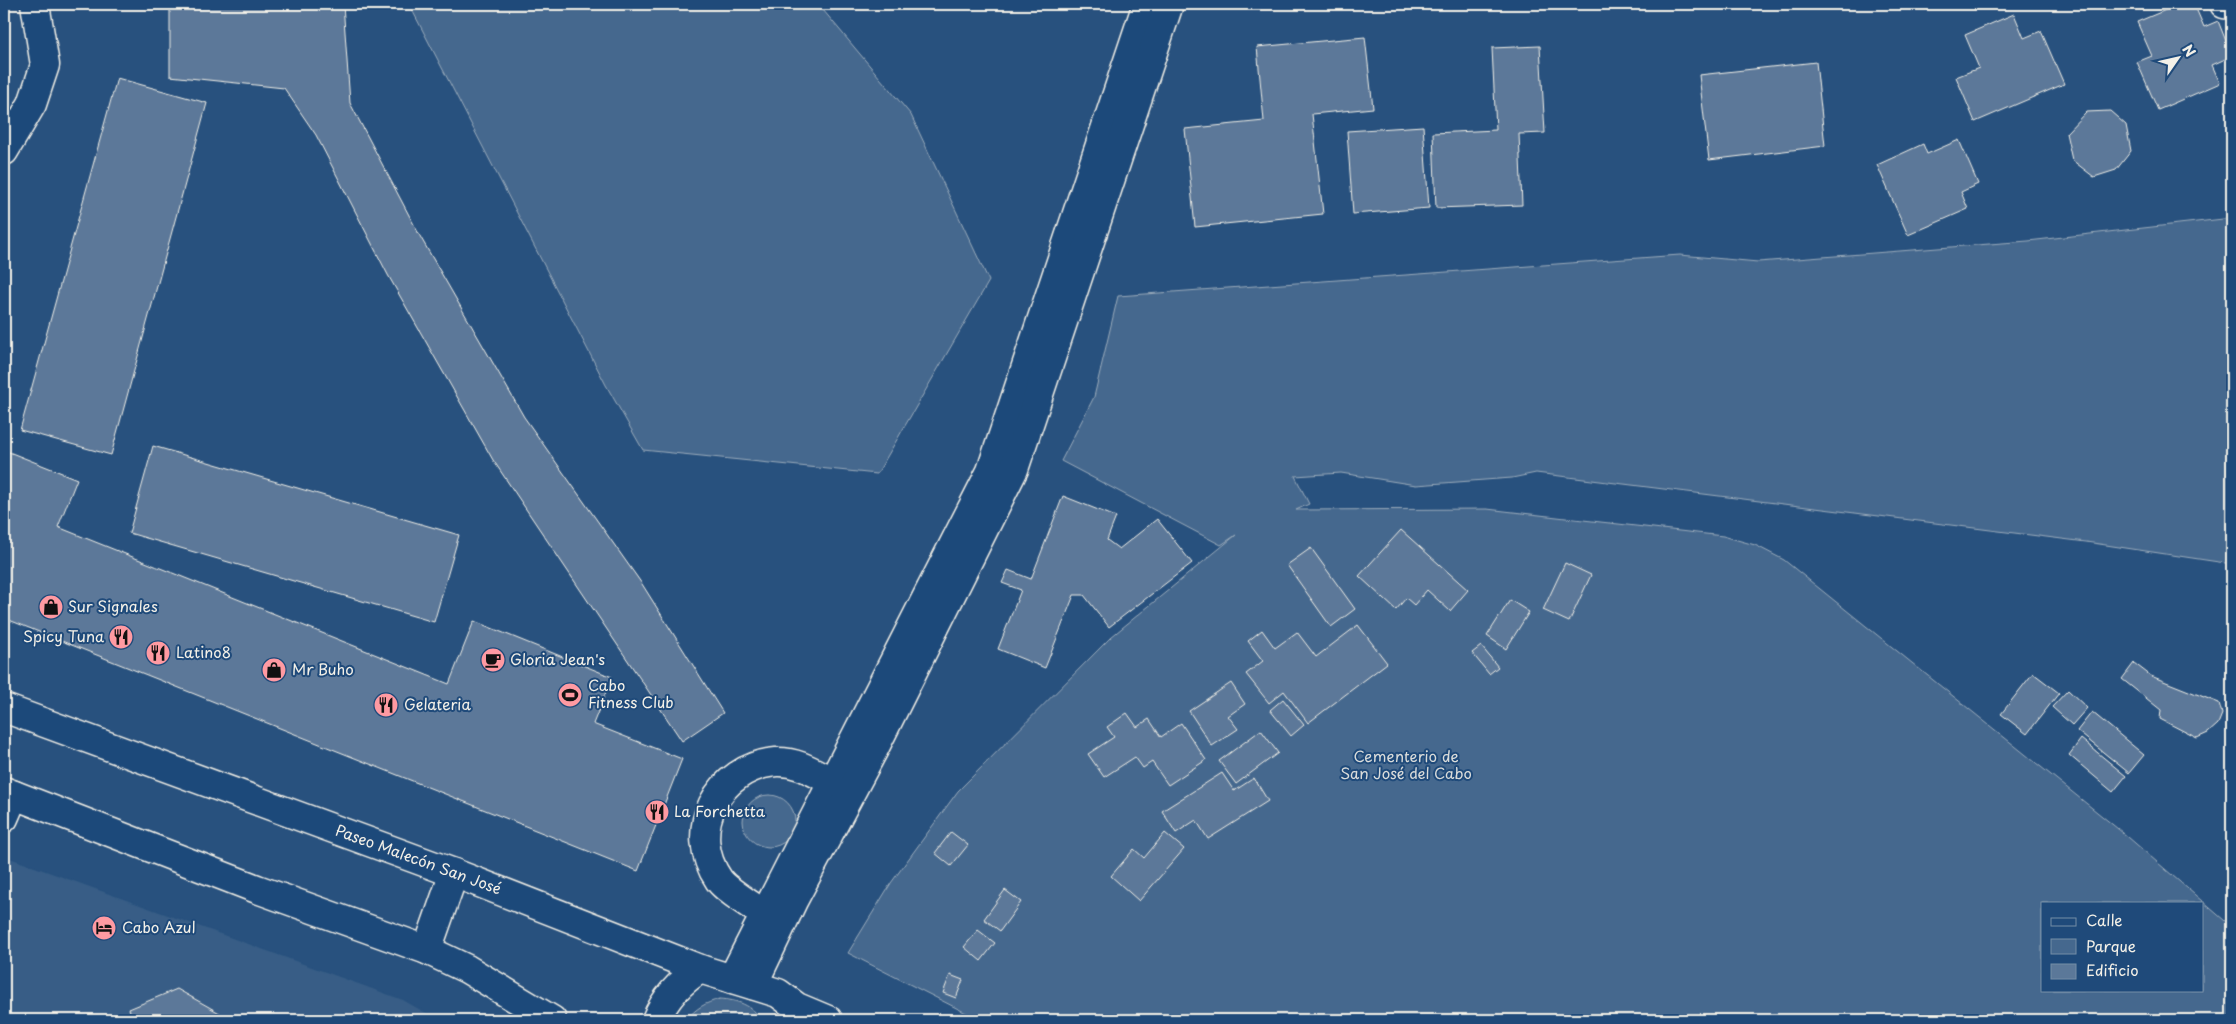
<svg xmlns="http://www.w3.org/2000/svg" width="2236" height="1024" font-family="'Playpen Sans',sans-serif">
	<rect width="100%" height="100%" fill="#28517e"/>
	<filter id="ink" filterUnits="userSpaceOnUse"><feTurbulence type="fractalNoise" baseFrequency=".02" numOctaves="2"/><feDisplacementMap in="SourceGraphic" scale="10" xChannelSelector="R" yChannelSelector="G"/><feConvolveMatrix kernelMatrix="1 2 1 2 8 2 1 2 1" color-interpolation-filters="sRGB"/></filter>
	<g filter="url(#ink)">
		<path fill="#375d86" d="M4,856L403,1000L438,1020H4Z"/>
		<g fill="#45688e" stroke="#9cacbb" fill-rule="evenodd">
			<path d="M409,4H818L911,115L989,281L877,474L643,450L606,385Z"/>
			<path d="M2232,218V564L2086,542L1536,473L1512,478L1416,485L1341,473L1295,476L1309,504L1296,510L1487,509L1723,536L1755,545L1784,560L2128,837L2232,927V1020H980L848,953L891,883L958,791L1111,637L1236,535L1221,545L1061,461L1094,397L1118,296L1680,255L1758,262L2028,241ZM2042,903H2202V990H2042Z"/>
			<circle cx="769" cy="821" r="26"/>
			<path d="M720,999C737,1000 752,1005 762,1020H686C696,1008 705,1003 720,999Z"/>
		</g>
		<g fill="#5b7899" stroke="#f4f1e8">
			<path d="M170,4H343L350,103L421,238L524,417L642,584L723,713L682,741L493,460L388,275L316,135L284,88L170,76Z"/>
			<path d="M2180,4H2194L2204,27L2218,21L2232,56L2212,65L2220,83L2158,110L2137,62L2152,56L2137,22Z"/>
			<path d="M2014,14L2024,38L2041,31L2064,84L1975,122L1956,77L1979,68L1965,35Z"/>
			<path d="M1365,37L1373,108L1312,114L1323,214L1195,227L1185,129L1264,121L1257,47Z"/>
			<path d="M1540,46L1545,133L1519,134L1522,205L1436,208L1433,133L1496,130L1492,48Z"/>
			<path d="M1816,62L1825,146L1709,160L1699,75Z"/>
			<path d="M117,78L207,103L111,455L20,430Z"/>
			<path d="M2110,111L2126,125L2131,151L2116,170L2094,177L2072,160L2066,133L2086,112Z"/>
			<path d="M1423,126L1429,208L1353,214L1347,131Z"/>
			<path d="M1959,140L1978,184L1961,192L1968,209L1908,235L1877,165L1923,144L1927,154Z"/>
			<path d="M153,446L459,535L434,622L129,533Z"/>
			<path d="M4,450L77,479L58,527L449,684L474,621L612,677L593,724L682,759L638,871L4,618Z"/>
			<path d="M1063,496L1116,517L1107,540L1119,549L1157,519L1192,563L1109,627L1084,595H1074L1045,668L998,649L1021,590L1002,583L1008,570L1031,579Z"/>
			<path d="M1401,530L1468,590L1450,611L1427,590L1414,605L1406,598L1396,610L1359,576Z"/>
			<path d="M1311,548L1355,609L1331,627L1287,565Z"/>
			<path d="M1565,563L1591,575L1569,622L1543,610Z"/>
			<path d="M1510,600L1529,612L1506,649L1487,636Z"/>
			<path d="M1358,625L1387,663L1308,723L1284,691L1269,703L1246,674L1263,661L1248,641L1262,630L1275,648L1297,632L1316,657Z"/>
			<path d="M1481,646L1498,667L1489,674L1472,653Z"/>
			<path d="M2134,663L2151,676L2219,703L2222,714L2218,724L2208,733L2197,738L2160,719L2161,710L2122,679Z"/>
			<path d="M2033,673L2059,693L2027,734L2001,714Z"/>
			<path d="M1231,683L1245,704L1228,716L1238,729L1212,746L1189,711Z"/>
			<path d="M2068,690L2087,708L2072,725L2052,707Z"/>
			<path d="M1283,699L1304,725L1291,736L1270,710Z"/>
			<path d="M2092,712L2144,755L2129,773L2077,731Z"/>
			<path d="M1127,713L1137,727L1149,719L1161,737L1181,723L1206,760L1168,785L1152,762L1143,768L1135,757L1104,777L1088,754L1114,737L1107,727Z"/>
			<path d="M1261,730L1278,753L1236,784L1219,761Z"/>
			<path d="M2081,739L2126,776L2113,792L2069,755Z"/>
			<path d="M1222,773L1234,791L1254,778L1268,801L1208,839L1196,820L1176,833L1162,811Z"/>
			<path d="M951,832L968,845L951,866L935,853Z"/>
			<path d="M1165,833L1184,849L1139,901L1111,876L1134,849L1144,858Z"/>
			<path d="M1005,890L1021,902L1000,931L984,919Z"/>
			<path d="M978,930L995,943L981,961L964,947Z"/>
			<path d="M950,975L963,980L956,998L943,993Z"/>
			<path d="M177,989L232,1020H134L129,1009Z"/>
		</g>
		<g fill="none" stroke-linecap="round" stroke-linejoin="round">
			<defs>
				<g id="minor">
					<path d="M2224,4L2232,5"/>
					<path d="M4,151L32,104L45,65L35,4"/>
					<path d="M4,818L14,795"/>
					<path d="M765,915C754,907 726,890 719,880C685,831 717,767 776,762C798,761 815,773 833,782"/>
					<path d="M732,979L991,471L1147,4"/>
					<path d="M753,985L793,901L873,751L1014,469L1169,4"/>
				</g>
				<g id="major">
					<path d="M4,708L454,873L700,969L778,993L797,1007L828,1020"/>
					<path d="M4,791L257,889L427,950L467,969L552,1020"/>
					<path d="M427,950L454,873"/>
					<path d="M656,1020C665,998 680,982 700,969"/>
				</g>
			</defs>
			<use href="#minor" stroke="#f4f1e8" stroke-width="31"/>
			<use href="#major" stroke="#f4f1e8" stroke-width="31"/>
			<use href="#minor" stroke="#1f4a7a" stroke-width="28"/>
			<use href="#major" stroke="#1f4a7a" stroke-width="28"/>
		</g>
	</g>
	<defs>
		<symbol id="shop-disc" viewBox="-11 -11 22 22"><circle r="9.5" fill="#ff9aa2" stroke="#1f4a7a"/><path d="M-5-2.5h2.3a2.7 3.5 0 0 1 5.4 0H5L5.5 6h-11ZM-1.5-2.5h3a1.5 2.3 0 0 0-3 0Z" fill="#111"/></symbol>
		<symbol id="restaurant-disc" viewBox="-11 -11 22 22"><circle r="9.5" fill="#ff9aa2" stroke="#1f4a7a"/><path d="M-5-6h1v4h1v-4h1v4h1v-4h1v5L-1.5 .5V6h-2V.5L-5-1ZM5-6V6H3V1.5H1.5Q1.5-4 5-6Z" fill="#111"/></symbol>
		<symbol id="cafe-disc" viewBox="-11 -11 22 22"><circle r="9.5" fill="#ff9aa2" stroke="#1f4a7a"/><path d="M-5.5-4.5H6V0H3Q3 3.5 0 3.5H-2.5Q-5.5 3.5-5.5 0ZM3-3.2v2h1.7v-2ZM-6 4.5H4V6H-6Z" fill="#111"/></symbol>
		<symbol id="stadium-disc" viewBox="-11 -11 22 22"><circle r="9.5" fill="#ff9aa2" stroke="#1f4a7a"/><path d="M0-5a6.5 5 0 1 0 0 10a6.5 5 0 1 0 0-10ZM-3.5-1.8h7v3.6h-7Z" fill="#111"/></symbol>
		<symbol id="hotel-disc" viewBox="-11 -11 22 22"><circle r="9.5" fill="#ff9aa2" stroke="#1f4a7a"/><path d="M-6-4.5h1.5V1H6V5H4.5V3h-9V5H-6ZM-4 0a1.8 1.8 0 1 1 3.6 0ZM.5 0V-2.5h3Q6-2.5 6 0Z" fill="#111"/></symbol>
	</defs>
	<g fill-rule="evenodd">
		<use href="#shop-disc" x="37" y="593" width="28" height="28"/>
		<use href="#restaurant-disc" x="107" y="623" width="28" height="28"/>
		<use href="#restaurant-disc" x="144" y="639" width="28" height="28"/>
		<use href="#cafe-disc" x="479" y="646" width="28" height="28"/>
		<use href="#shop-disc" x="260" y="656" width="28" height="28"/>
		<use href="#stadium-disc" x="556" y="681" width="28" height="28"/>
		<use href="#restaurant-disc" x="372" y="691" width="28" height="28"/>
		<use href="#restaurant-disc" x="643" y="798" width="28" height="28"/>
		<use href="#hotel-disc" x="90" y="914" width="28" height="28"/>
	</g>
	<g text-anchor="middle" stroke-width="4" stroke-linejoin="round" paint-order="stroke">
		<g font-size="15" fill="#f4f1e8" stroke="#1f4a7a" text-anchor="start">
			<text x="68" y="612">Sur Signales</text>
			<text x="104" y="642" text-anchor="end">Spicy Tuna</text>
			<text x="176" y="658">Latino8</text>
			<text x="510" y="665">Gloria Jean's</text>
			<text x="292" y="675">Mr Buho</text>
			<text x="588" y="691">Cabo<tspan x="588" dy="17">Fitness Club</tspan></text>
			<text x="404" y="710">Gelateria</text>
			<text x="674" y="817">La Forchetta</text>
			<text x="122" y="933">Cabo Azul</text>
		</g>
		<g font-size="15" fill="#dadcda" stroke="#1f4a7a">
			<text x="1406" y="762">Cementerio de<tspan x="1406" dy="17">San José del Cabo</tspan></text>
		</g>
		<g font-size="15" fill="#f4f1e8" stroke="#1f4a7a">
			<text transform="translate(418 860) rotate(20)" y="5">Paseo Malecón San José</text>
		</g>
	</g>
	<rect width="2236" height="1024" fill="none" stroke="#1f4a7a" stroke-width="20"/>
	<rect x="10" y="10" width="2216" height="1004" fill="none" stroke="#f4f1e8" stroke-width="2" filter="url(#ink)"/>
	<rect x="2041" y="902" width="162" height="90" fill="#1f4a7a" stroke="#748da6"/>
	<rect x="2051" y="918" width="25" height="8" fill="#1f4a7a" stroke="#748da6"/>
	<text x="2086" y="926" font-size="15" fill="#f4f1e8">Calle</text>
	<rect x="2051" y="939" width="25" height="15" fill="#45688e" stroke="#748da6"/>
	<text x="2086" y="952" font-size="15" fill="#f4f1e8">Parque</text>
	<rect x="2051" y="964" width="25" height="15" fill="#5b7899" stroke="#748da6"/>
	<text x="2086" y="976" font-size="15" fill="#f4f1e8">Edificio</text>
	<g transform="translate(2178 58) rotate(56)" stroke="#1f4a7a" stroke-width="4" paint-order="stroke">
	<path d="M0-4L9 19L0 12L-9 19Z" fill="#f4f1e8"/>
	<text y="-8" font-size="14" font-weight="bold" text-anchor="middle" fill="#f4f1e8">N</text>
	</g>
</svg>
